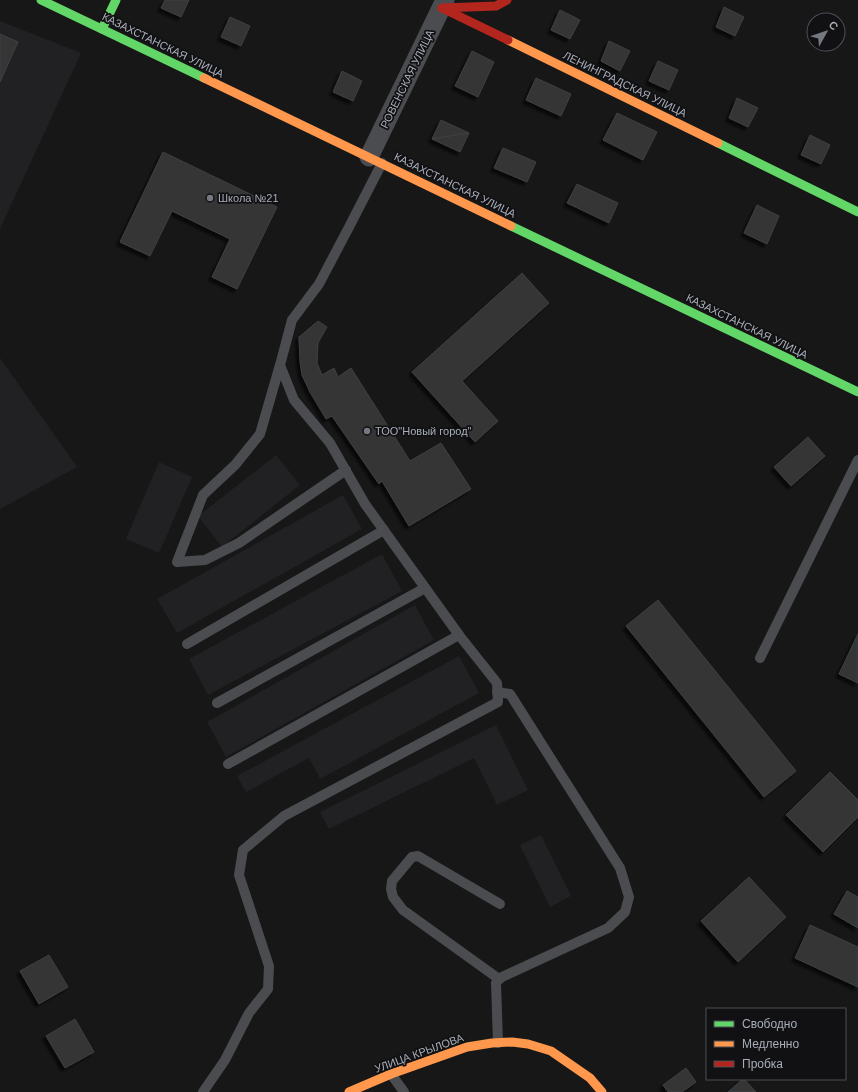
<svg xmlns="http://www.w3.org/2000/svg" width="858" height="1092" font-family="Helvetica,sans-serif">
	<defs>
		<filter id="shadow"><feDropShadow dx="-3.5" dy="3.5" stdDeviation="1" flood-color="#0009"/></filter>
	</defs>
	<rect width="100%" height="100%" fill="#171717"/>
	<g fill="#212123">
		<path d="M0,21L81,53L0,229Z"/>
		<path d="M0,358L77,467L0,509Z"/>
		<path d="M276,455L300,485L222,547L198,516Z"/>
		<path d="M159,462L192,477L159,553L126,539Z"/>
		<path d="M343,495L362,529L177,633L157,599Z"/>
		<path d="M382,554L402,591L208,695L189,659Z"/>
		<path d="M415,605L434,640L226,757L207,722Z"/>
		<path d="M459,656L479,693L320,779L309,758L246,792L237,776Z"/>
		<path d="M496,725L528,790L497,805L474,758L329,829L320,812Z"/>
		<path d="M541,835L571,896L550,907L520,845Z"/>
	</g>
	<g fill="#353536" stroke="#3f4043" filter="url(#shadow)">
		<path d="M165,0H189L181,17L161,8Z"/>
		<path d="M724,7L744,17L735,36L716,27Z"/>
		<path d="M560,10L580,20L570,39L551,30Z"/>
		<path d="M230,17L250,26L241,46L221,37Z"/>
		<path d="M0,34L18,42L0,82Z"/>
		<path d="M609,41L630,51L620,71L601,61Z"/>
		<path d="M472,51L494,62L478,97L455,86Z"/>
		<path d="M658,61L678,70L669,90L649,81Z"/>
		<path d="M342,71L362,81L353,101L333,92Z"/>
		<path d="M536,78L571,94L561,116L526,100Z"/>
		<path d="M737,98L758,108L748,127L729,118Z"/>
		<path d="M617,113L657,132L643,160L603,140Z"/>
		<path d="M441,120L469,133L432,139Z"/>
		<path d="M469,133L460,152L432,139Z"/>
		<path d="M810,135L830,145L821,164L801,155Z"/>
		<path d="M503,148L536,162L527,182L494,168Z"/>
		<path d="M163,152L277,207L237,289L212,277L230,239L172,211L150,256L120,242Z"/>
		<path d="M577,184L618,203L609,223L567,203Z"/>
		<path d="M757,205L779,216L767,244L744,233Z"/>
		<path d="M522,273L549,303L462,381L498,421L475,442L412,372Z"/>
		<path d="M318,321L327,327L318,343L317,363L322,375L334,368L338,377L351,368L410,461L441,443L471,489L409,526L382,481L379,484L332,416L326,419L310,392L302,375L300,361L299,337Z"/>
		<path d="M808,437L825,456L791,486L774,467Z"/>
		<path d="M658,600L796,771L764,797L626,626Z"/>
		<path d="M858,634V683L839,674Z"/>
		<path d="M830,772L858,800V817L823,852L786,815Z"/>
		<path d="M749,877L786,917L738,962L701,921Z"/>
		<path d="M847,891L858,897V928L834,914Z"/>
		<path d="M810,925L858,947V987L795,958Z"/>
		<path d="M49,955L68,987L39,1004L20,971Z"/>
		<path d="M75,1019L94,1052L65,1068L46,1036Z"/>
		<path d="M686,1068L696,1082L682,1092H668L663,1085Z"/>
		<path d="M743,1079H744L756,1092H728Z"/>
	</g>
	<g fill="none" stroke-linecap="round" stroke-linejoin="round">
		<g stroke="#4b4c50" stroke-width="10">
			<path d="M382,163L348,229L319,284L292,320L280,365L294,400L330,443L365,504L459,635"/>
			<path d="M280,365L260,434L235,465L203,495L177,562L205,560L239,543L346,470"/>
			<path d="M187,644L384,530"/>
			<path d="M760,658L858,460"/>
			<path d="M497,692L510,694L620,868L629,897L625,912L608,928L502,977L497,981L496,983L498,1043"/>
			<path d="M217,703L425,588"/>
			<path d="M499,979L403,910L393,897L391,889L392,881L412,857L418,856L500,904"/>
			<path d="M391,1074L404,1092"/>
			<path d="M203,1092L225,1060L249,1013L268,989L269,966L239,875L243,850L284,816L498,702L497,683L459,635L228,764"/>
		</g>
		<path stroke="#4b4c50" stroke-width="19" d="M369,157L445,0"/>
		<g stroke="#63d668" stroke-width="9">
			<path d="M41,0L204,78"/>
			<path d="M102,29L116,0"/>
			<path d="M718,143L858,212"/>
			<path d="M511,226L858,392"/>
		</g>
		<g stroke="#ff974d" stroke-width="9">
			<path d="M508,40L718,143"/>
			<path d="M204,78L511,226"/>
			<path d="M349,1092L391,1074L467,1047L492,1043L512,1042L528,1044L551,1051L590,1078L602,1092"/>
		</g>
		<path stroke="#b3261e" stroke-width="9" d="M507,0L496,6L442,8L508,40"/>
	</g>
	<g fill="#757880" stroke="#111113" stroke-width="1.5">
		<circle cx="210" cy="198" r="4"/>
		<circle cx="367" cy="431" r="4"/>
	</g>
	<g text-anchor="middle" stroke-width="3.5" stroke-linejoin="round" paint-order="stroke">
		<g font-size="11" fill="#a8adb8" stroke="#111113">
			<text transform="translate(163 45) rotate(26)" y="4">КАЗАХСТАНСКАЯ УЛИЦА</text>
			<text transform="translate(407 79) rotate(-64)" y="4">РОВЕНСКАЯ УЛИЦА</text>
			<text transform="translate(625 84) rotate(26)" y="4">ЛЕНИНГРАДСКАЯ УЛИЦА</text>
			<text transform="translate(455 185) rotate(26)" y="4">КАЗАХСТАНСКАЯ УЛИЦА</text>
			<text transform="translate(747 326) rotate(26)" y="4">КАЗАХСТАНСКАЯ УЛИЦА</text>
			<text transform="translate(419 1053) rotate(-20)" y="4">УЛИЦА КРЫЛОВА</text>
		</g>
		<g font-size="11" fill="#a8adb8" stroke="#111113" text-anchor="start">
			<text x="218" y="202">Школа №21</text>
			<text x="375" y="435">ТОО"Новый город"</text>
		</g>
	</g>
	<rect x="706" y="1008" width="140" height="72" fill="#111113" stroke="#4d4f55"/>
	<rect x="714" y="1021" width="20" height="6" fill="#63d668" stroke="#4d4f55"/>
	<text x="742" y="1028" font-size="12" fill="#a8adb8">Свободно</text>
	<rect x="714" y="1041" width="20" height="6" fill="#ff974d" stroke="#4d4f55"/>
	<text x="742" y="1048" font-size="12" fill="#a8adb8">Медленно</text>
	<rect x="714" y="1061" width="20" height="6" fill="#b3261e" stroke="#4d4f55"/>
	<text x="742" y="1068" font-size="12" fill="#a8adb8">Пробка</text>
	<g transform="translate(826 32) rotate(50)"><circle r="19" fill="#111113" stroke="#4d4f55"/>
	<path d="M0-3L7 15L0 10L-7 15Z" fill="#757880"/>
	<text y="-6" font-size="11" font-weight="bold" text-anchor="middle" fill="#a8adb8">С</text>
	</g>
</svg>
